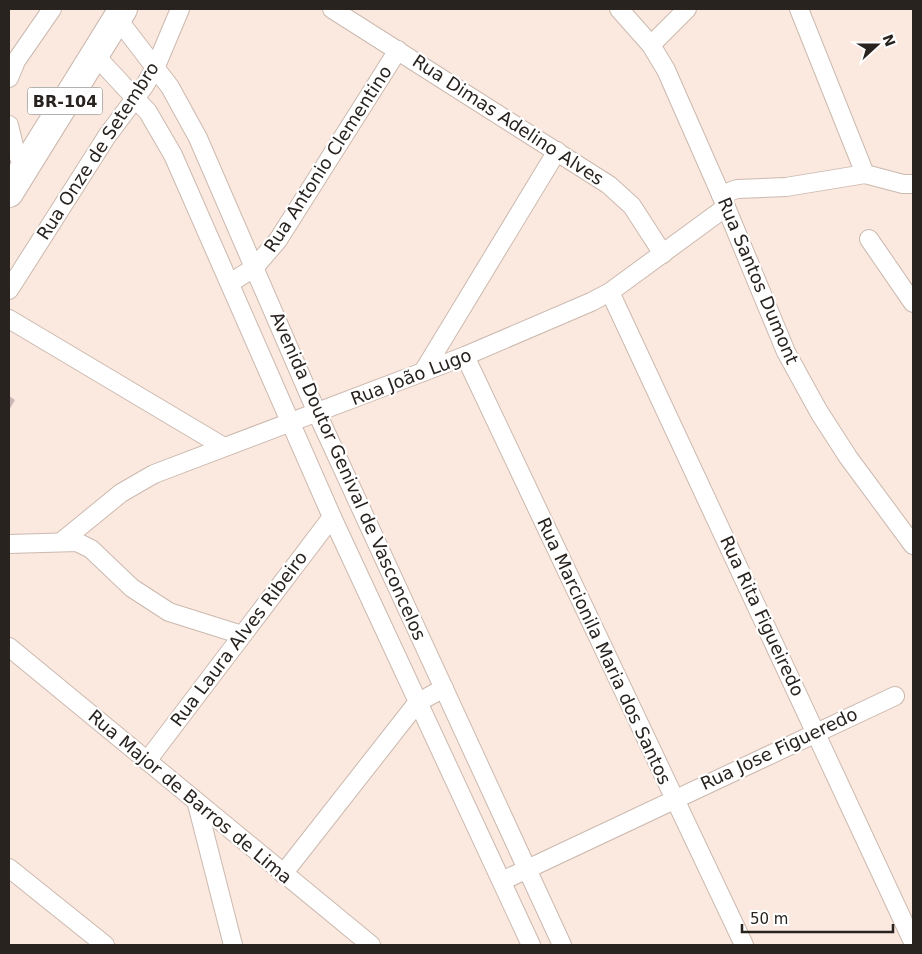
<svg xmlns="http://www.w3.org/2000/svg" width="922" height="954" font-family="'DejaVu Sans',sans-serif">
	<rect width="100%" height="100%" fill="#fbe8de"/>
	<path fill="#cdb7b6" d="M9,396L15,400L9,410Z"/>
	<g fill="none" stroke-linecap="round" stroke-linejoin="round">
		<defs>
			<g id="street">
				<path d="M332,9L609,185L632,206L663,254"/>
				<path d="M619,9L651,45L666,70L721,195L786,352L819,412L848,457L913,545"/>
				<path d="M799,9L865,174"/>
				<path d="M117,18L170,87L198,138L317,413L562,945"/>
				<path d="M651,45L687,9"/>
				<path d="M94,54L148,112L173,155L332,517L531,945"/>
				<path d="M9,78L16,61L52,9"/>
				<path d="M9,125L14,146L24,168"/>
				<path d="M721,195L737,189L786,187L865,174L903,184H913"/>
				<path d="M869,239L913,303"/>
				<path d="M230,283L254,268L278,240L398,50"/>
				<path d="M9,290L107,136L145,85L156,66L180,9"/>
				<path d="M610,292L913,942"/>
				<path d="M9,319L224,447"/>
				<path d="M465,356L744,945"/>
				<path d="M423,372L557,151"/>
				<path d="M61,542L121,493L154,474L465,356L591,302L610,292L726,207"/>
				<path d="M9,544L77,542L91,549L132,588L169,612L242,635"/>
				<path d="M9,647L371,945"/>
				<path d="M147,761L332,517"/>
				<path d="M197,804L233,945"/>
				<path d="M9,868L105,945"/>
				<path d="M283,874L417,703L444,688"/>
				<path d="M502,881L895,696"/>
			</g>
			<path id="highway" d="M9,193L123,9"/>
		</defs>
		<use href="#street" stroke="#cbb9af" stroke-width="20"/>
		<use href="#highway" stroke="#cbb9af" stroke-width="30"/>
		<use href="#street" stroke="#fff" stroke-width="18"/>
		<use href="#highway" stroke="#fff" stroke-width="28"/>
	</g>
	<g text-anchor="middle" stroke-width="4.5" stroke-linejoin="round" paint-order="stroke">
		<rect fill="#fff" stroke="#696562" stroke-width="1" x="27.5" y="87.5" width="75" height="27" rx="4"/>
		<g font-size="16" font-weight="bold" fill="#29231f">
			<text x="65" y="107">BR-104</text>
		</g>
		<g font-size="18" fill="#29231f" stroke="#fff">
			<text transform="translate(508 120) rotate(33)" y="6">Rua Dimas Adelino Alves</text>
			<text transform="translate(98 151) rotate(-57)" y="6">Rua Onze de Setembro</text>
			<text transform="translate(328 159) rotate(-57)" y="6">Rua Antonio Clementino</text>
			<text transform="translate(758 281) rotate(67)" y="6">Rua Santos Dumont</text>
			<text transform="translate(411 377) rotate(-21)" y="6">Rua João Lugo</text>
			<text transform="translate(348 476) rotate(66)" y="6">Avenida Doutor Genival de Vasconcelos</text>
			<text transform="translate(762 616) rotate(65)" y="6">Rua Rita Figueiredo</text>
			<text transform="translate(239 639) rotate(-53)" y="6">Rua Laura Alves Ribeiro</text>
			<text transform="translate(604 651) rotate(65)" y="6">Rua Marcionila Maria dos Santos</text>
			<text transform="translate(779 749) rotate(-25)" y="6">Rua Jose Figueredo</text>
			<text transform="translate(190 797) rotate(40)" y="6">Rua Major de Barros de Lima</text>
		</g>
	</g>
	<rect width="922" height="954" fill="none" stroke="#29231f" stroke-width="20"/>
	<g transform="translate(877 45) rotate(69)" stroke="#ffffff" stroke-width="4" paint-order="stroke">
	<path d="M0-4L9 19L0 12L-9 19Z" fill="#29231f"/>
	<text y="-8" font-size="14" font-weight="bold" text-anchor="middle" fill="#29231f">N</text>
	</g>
	<path d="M742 924v8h151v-8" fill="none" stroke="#29231f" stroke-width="2.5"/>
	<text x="750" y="924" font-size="15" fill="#29231f" stroke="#ffffff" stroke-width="4" paint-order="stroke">50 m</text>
</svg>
